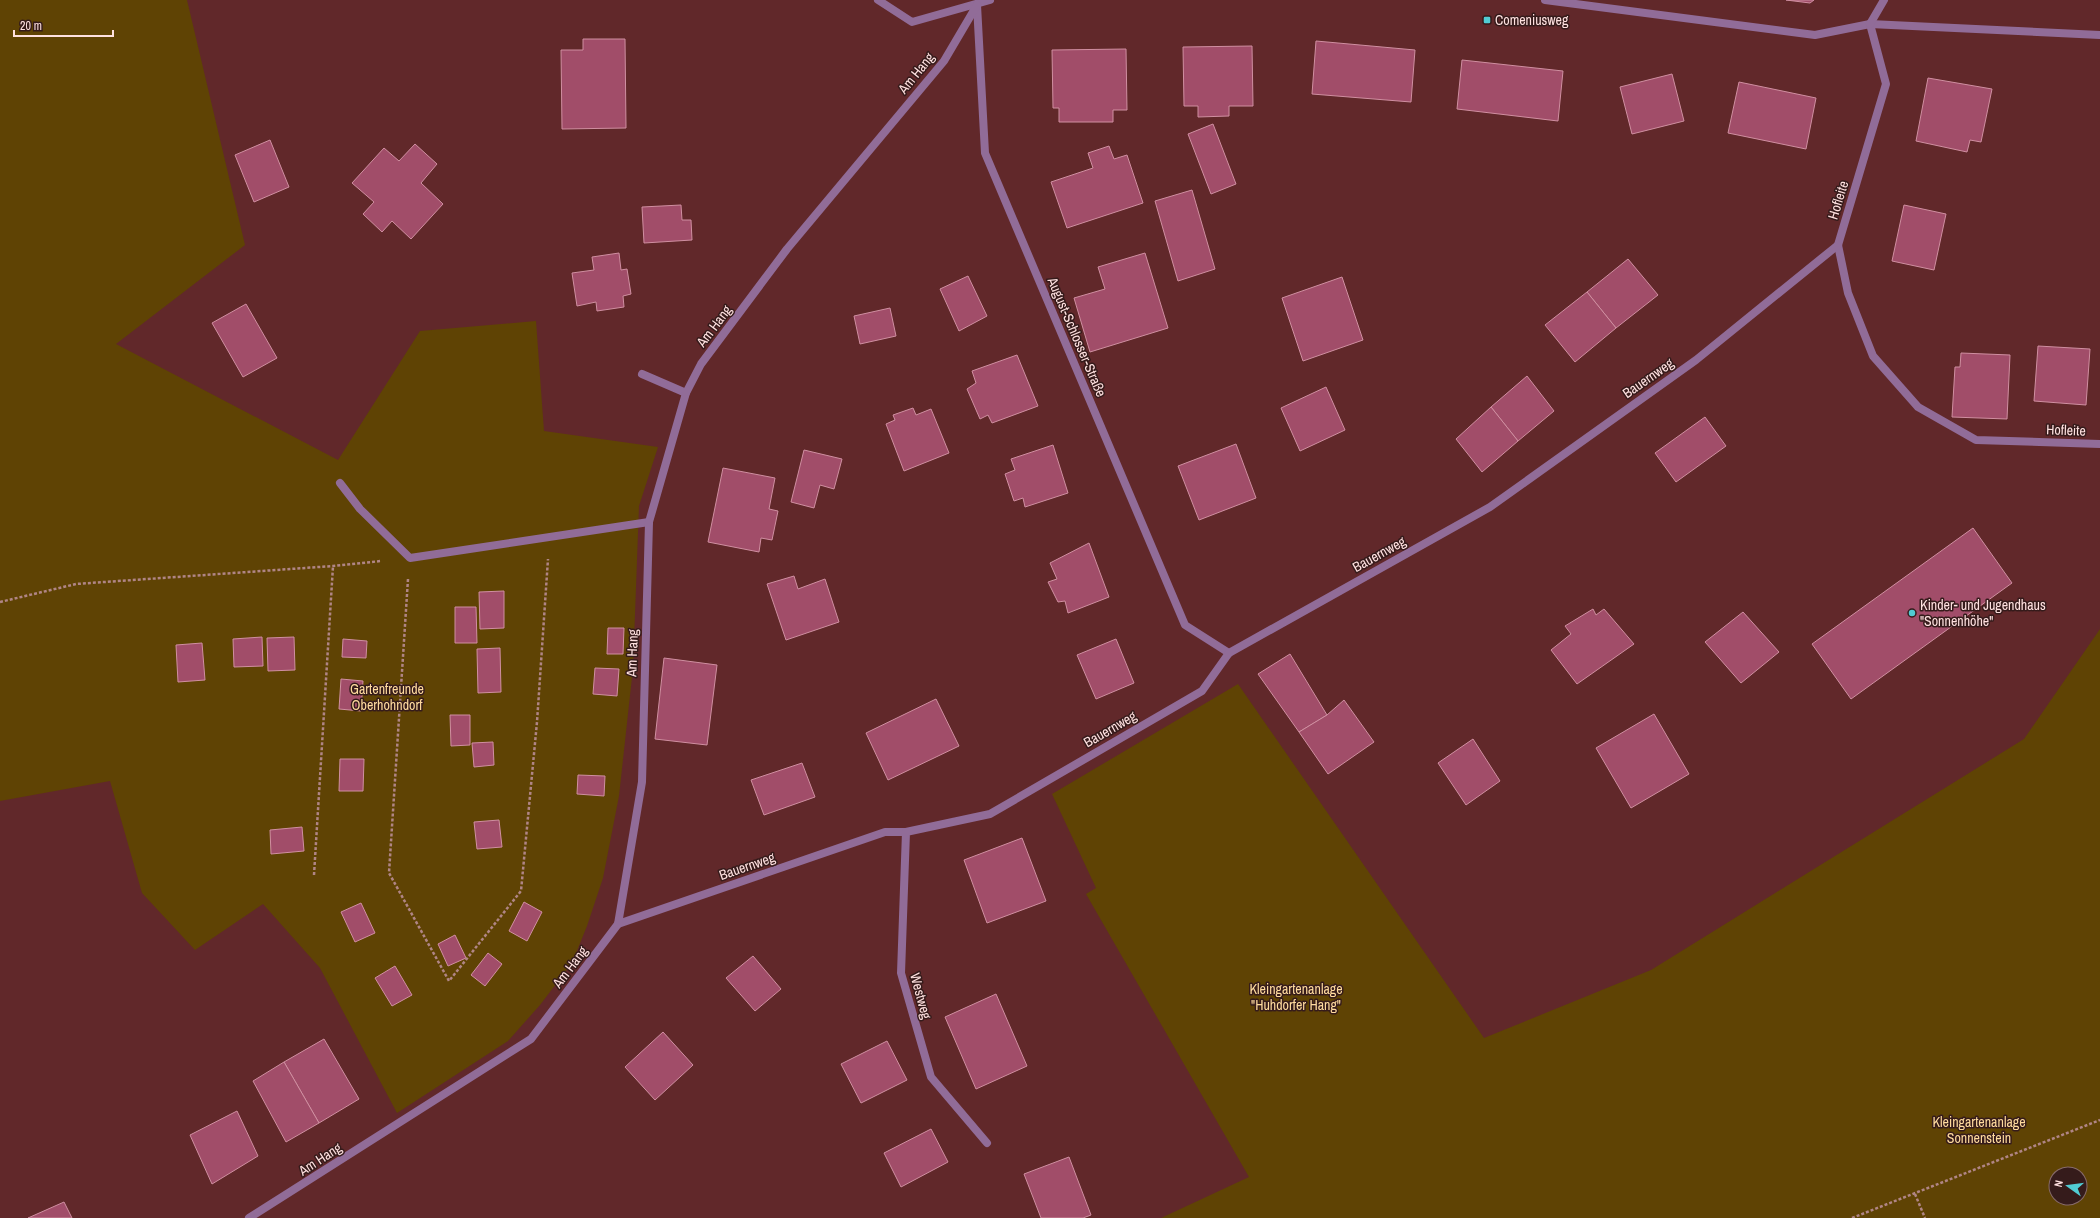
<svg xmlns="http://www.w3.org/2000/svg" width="2100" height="1218" font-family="'Archivo Narrow',sans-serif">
	<rect width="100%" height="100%" fill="#61282a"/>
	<g fill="#5f4304" fill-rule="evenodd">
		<path d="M0,0H187L245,245L116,344L338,460L420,331L536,321L544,431L658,447L639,506L633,668L619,796L603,878L587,926L572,963L540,1005L508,1041L397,1113L320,968L263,904L195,950L142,893L110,781L0,801Z"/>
		<path d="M2100,629V1218H1161L1249,1177L1086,894L1096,888L1052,794L1238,684L1484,1038L1651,970L2024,739ZM2056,1174H2080V1198H2056Z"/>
	</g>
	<g fill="#a14d69" stroke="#d08fa1">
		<path d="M1786,0H1814L1810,3Z"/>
		<path d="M583,39H625L626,128L562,129L561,50H583Z"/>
		<path d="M1316,41L1415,50L1411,102L1312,94Z"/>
		<path d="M1252,46L1253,106H1229V116L1198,117V106H1184L1183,47Z"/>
		<path d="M1126,49L1127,110H1113V122H1059V108H1053L1052,50Z"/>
		<path d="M1462,60L1563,71L1558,121L1457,109Z"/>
		<path d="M1672,74L1684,121L1632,134L1620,87Z"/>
		<path d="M1928,78L1992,89L1981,142L1970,140L1967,152L1916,141Z"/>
		<path d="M1739,82L1816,98L1806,149L1728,133Z"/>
		<path d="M1213,124L1236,184L1211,194L1188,134Z"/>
		<path d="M270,140L289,187L254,202L235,155Z"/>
		<path d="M415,144L437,164L421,183L443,204L411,239L392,221L382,232L363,214L374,202L352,183L384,148L399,161Z"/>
		<path d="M1109,146L1114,159L1127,155L1143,203L1067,228L1051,182L1093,168L1088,153Z"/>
		<path d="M1192,190L1215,269L1178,281L1155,201Z"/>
		<path d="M681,205L682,220H691L692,240L644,243L642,207Z"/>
		<path d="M1904,205L1946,214L1934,270L1892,261Z"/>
		<path d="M619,253L621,270L627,269L631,294L623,296L624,307L597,311L596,302L577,306L572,273L594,270L592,257Z"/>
		<path d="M1145,253L1168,328L1090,352L1074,298L1105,289L1098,267Z"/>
		<path d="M1628,259L1658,295L1616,328L1587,292Z"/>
		<path d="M968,276L987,316L959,331L940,289Z"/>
		<path d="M1342,277L1363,340L1303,361L1282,298Z"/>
		<path d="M1587,292L1616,328L1575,362L1545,325Z"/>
		<path d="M246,304L277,358L243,377L212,323Z"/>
		<path d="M890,308L896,336L860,344L854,316Z"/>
		<path d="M2038,346L2090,349L2086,405L2034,401Z"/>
		<path d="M1961,353L2010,355L2007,419L1952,417L1955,367H1960Z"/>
		<path d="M1017,355L1038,406L992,423L988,415L980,419L967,389L976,383L972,371Z"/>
		<path d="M1527,376L1554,411L1518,441L1491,407Z"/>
		<path d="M1326,387L1345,430L1300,451L1281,408Z"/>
		<path d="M1491,407L1518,441L1482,472L1456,439Z"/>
		<path d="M913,408L916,415L931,409L949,453L904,471L886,424L895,420L893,415Z"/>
		<path d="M1705,417L1726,446L1676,482L1655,453Z"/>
		<path d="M1236,444L1256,498L1199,520L1178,466Z"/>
		<path d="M1053,445L1068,493L1025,507L1023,498L1014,501L1005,474L1015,470L1011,459Z"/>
		<path d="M804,450L842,459L834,489L820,485L814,508L791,502Z"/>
		<path d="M723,468L775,478L769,509L778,511L772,540L761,538L759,552L708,542Z"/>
		<path d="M1973,528L2012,583L1851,699L1812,644Z"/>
		<path d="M1089,543L1109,597L1068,613L1065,601L1058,602L1048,582L1057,579L1050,563Z"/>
		<path d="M794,576L798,589L825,579L839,622L786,640L767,584Z"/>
		<path d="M504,591V628L480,629L479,592Z"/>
		<path d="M455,607H476L477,643H455Z"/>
		<path d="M1593,609L1596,615L1604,609L1634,644L1577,684L1551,650L1571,634L1565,626Z"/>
		<path d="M1743,612L1779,652L1741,683L1705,642Z"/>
		<path d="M608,628H624L623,654H607Z"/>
		<path d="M262,637L263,666L234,667L233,639Z"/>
		<path d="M294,637L295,670L268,671L267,638Z"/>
		<path d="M343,639L367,641L366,658L342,657Z"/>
		<path d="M1116,639L1134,683L1096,699L1077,655Z"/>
		<path d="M202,643L205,680L178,682L176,645Z"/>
		<path d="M500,648L501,692L478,693L477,649Z"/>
		<path d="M1290,654L1327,715L1299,732L1258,674Z"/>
		<path d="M664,658L717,665L707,745L655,739Z"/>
		<path d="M595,668L619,669L617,696L593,694Z"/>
		<path d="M341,679L363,681L361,711L339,709Z"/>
		<path d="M936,699L959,746L888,780L866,733Z"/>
		<path d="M1344,700L1374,742L1328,774L1299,732L1327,715Z"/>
		<path d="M1654,714L1689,774L1631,808L1596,748Z"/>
		<path d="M450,715H470V745L451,746Z"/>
		<path d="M1473,739L1500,781L1466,805L1438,763Z"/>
		<path d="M493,742L494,765L474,767L472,743Z"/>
		<path d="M340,759H364L363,791H339Z"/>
		<path d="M802,763L815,797L764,815L751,780Z"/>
		<path d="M578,775L605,776L604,796L577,794Z"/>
		<path d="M499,820L502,847L477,849L474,822Z"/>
		<path d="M302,827L304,851L271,854L270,830Z"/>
		<path d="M1022,838L1046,901L987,923L964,860Z"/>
		<path d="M524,902L542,912L527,941L509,931Z"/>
		<path d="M361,903L375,933L355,942L341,912Z"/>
		<path d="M455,935L466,958L448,966L438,944Z"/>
		<path d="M488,953L502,964L485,986L471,975Z"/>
		<path d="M753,956L781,989L755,1011L726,978Z"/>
		<path d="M395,966L412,995L392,1006L375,978Z"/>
		<path d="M996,994L1027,1066L976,1089L945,1017Z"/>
		<path d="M663,1032L693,1065L655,1100L625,1067Z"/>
		<path d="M324,1039L359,1099L319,1123L284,1062Z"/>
		<path d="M887,1041L907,1080L861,1103L841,1064Z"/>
		<path d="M284,1062L319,1123L286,1142L253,1081Z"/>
		<path d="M237,1111L258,1156L212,1184L190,1135Z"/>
		<path d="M931,1129L948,1162L901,1187L884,1153Z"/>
		<path d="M1069,1157L1091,1215L1083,1218H1041L1024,1174Z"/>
		<path d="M64,1202L72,1218H28Z"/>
	</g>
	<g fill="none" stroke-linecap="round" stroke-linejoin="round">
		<g stroke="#b08586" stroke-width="2.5" stroke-dasharray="3 2" stroke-linecap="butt">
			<path d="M408,579L389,873L449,981L521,891L537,722L548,559"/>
			<path d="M0,602L76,584L333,566L381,561"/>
			<path d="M314,875L333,566"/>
			<path d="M1915,1194L1925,1218"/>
			<path d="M1852,1218L2100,1120"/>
		</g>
		<g stroke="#916c98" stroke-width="8">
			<path d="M642,374L686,393"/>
			<path d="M340,483L360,509L410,558L649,522"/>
			<path d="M618,924L885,832H906"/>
		</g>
		<g stroke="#916c98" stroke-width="8">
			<path d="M878,0L912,22L990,0"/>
			<path d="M1545,0L1815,35L1870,24L2100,35"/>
			<path d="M977,5L985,153L1185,625L1229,653"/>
			<path d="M1870,24L1886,84L1838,245L1848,293L1873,356L1918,407L1976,440L2100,444"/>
			<path d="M1870,24L1884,0"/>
			<path d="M987,1143L931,1077L901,973L906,832L990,814L1202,691L1229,653L1490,507L1696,360L1838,245"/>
			<path d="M249,1218L531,1039L618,924L642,782L649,522L686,393L701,364L787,249L944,61L977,5"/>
		</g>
	</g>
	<g fill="#51ccd3" stroke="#351b1b" stroke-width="1.5">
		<rect x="1483" y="16" width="8" height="8" rx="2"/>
		<circle cx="1912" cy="613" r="4"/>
	</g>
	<g text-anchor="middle" stroke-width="3" stroke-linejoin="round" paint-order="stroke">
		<g font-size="14" fill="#ffe1e0" stroke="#351b1b" text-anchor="start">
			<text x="1495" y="25">Comeniusweg</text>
			<text x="1920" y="610">Kinder- und Jugendhaus<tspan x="1920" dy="16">"Sonnenhöhe"</tspan></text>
		</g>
		<g font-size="14" fill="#ffe1e0" stroke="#351b1b">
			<text transform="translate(916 73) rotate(-51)" y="5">Am Hang</text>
			<text transform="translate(1838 200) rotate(-73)" y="5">Hofleite</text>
			<text transform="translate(714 326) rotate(-53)" y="5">Am Hang</text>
			<text transform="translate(1077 337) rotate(67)" y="5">August-Schlosser-Straße</text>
			<text transform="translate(1648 378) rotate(-35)" y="5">Bauernweg</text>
			<text transform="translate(2066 430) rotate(2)" y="5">Hofleite</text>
			<text transform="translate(1379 554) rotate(-29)" y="5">Bauernweg</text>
			<text transform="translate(632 653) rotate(-88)" y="5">Am Hang</text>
			<text transform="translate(1110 729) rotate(-30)" y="5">Bauernweg</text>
			<text transform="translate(747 866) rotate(-19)" y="5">Bauernweg</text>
			<text transform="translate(570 967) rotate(-53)" y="5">Am Hang</text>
			<text transform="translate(921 996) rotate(75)" y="5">Westweg</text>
			<text transform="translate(320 1159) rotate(-33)" y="5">Am Hang</text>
		</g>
		<g font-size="14" fill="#ffdb9e" stroke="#351b1b">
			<text x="387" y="694">Gartenfreunde<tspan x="387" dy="16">Oberhohndorf</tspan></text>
			<text x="1296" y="994">Kleingartenanlage<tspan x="1296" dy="16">"Huhdorfer Hang"</tspan></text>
			<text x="1979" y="1127">Kleingartenanlage<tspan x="1979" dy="16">Sonnenstein</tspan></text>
		</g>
	</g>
	<g transform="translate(2068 1186) rotate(284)"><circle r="19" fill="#351b1b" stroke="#866a6a"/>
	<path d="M0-3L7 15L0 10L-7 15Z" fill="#51ccd3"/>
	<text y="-6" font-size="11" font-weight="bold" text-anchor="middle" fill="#ffe1e0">N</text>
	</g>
	<path d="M14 30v6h99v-6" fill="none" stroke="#ffe1e0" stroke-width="2"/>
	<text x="20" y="30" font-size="12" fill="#ffe1e0" stroke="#351b1b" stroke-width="3" paint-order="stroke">20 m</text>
</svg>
